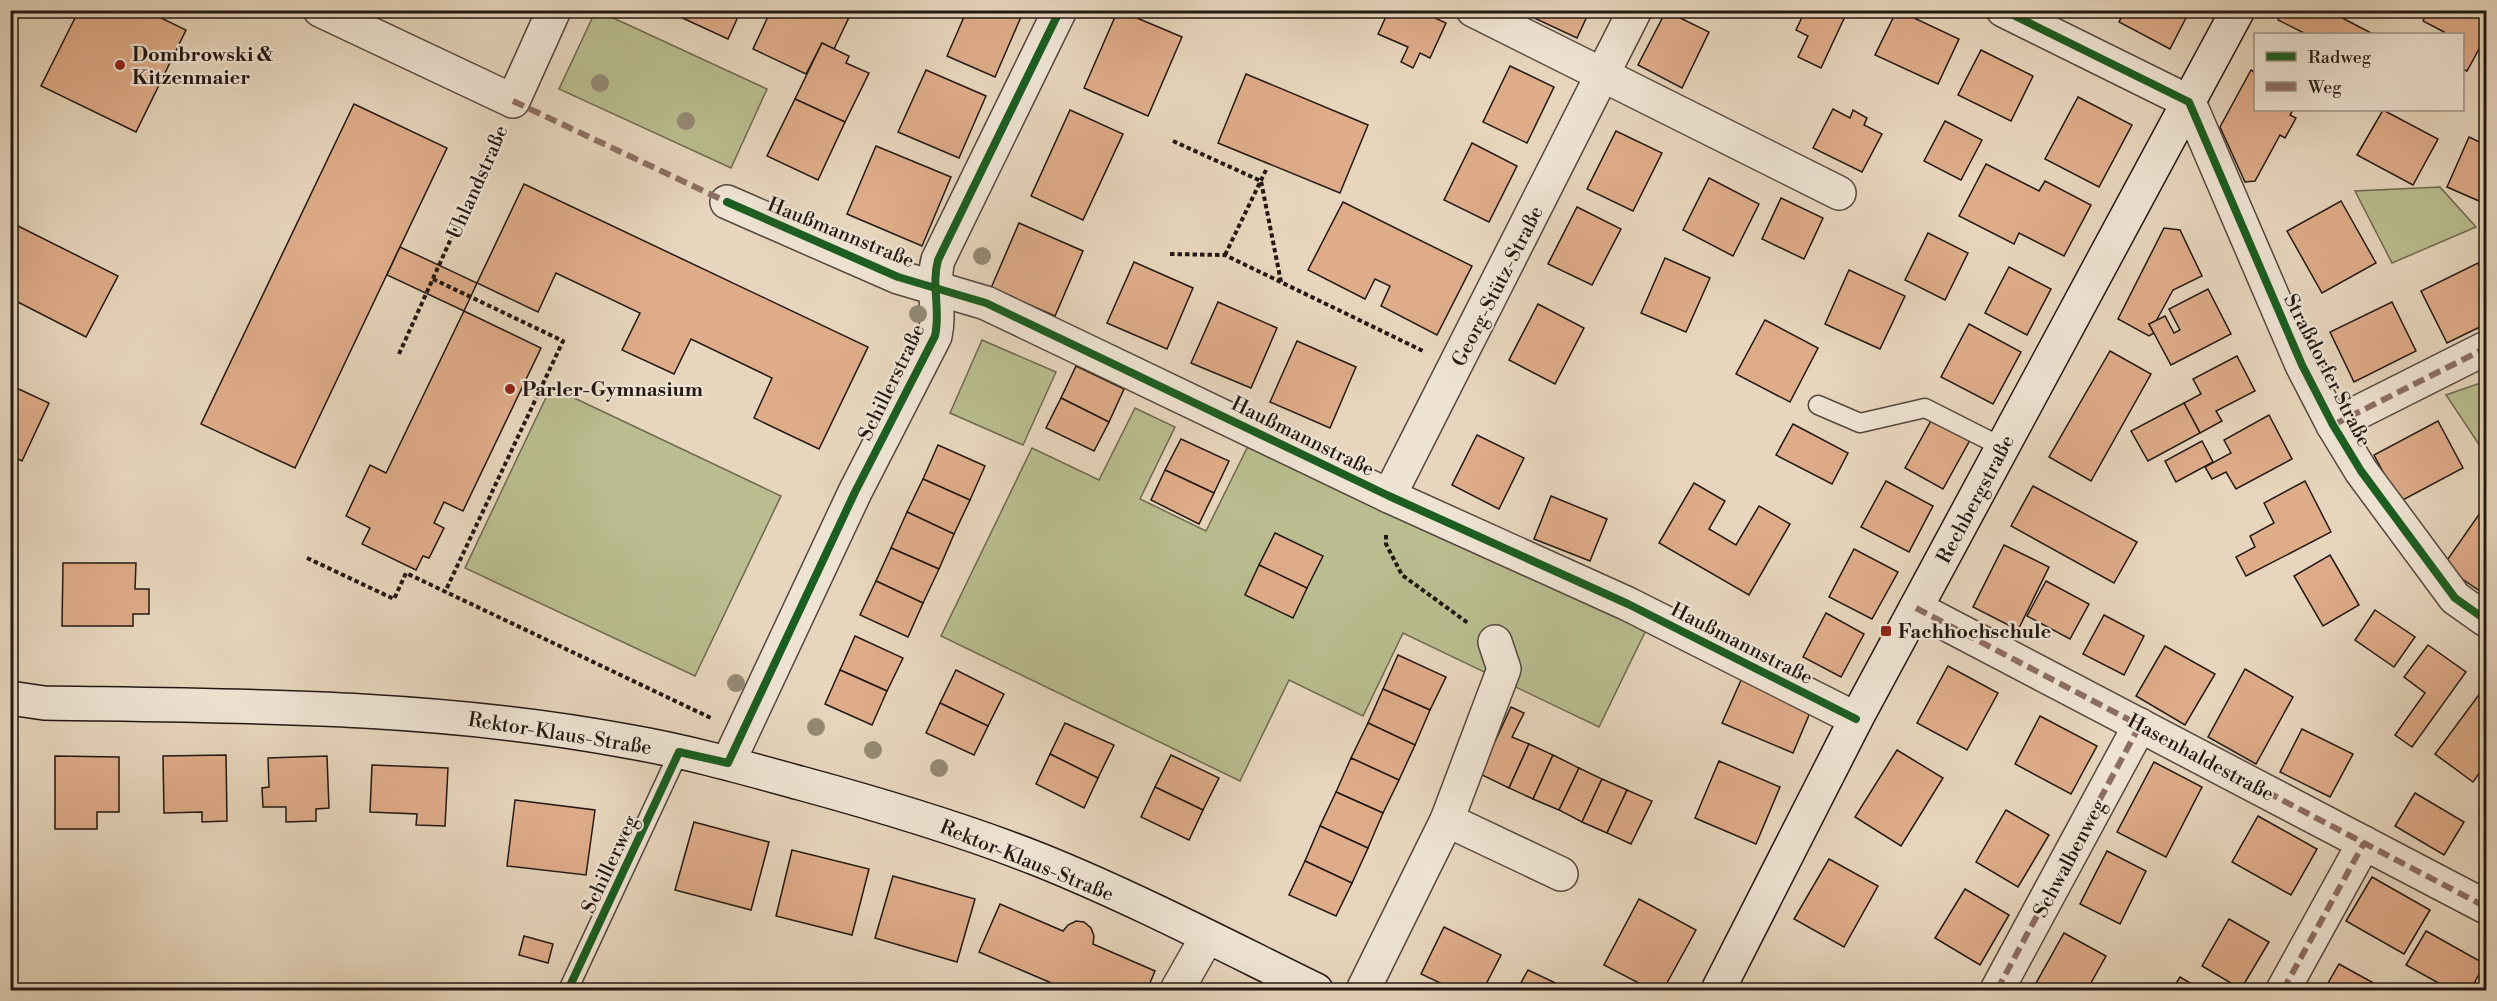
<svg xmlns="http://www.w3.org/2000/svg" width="2497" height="1001" font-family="'Libre Bodoni',serif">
	<rect width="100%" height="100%" fill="#e7d6bd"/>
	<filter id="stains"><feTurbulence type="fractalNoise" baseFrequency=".00333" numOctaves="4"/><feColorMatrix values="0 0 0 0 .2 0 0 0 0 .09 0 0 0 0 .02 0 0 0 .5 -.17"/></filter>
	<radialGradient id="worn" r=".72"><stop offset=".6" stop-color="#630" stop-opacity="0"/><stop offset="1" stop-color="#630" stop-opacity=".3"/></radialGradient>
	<g fill="#b9bd8f" stroke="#6e6a51" stroke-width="1.5">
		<path d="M596,10L767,89L731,168L559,89Z"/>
		<path d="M2440,187L2476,227L2392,263L2355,191Z"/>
		<path d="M982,340L1056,372L1023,445L950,413Z"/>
		<path d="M2486,381V455L2446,395Z"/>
		<path d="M551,387L781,496L695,676L465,568Z"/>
		<path d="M1135,408L1175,427L1140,499L1206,531L1251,440L1646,630L1599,727L1403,633L1363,716L1289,680L1240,781L941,636L1032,448L1099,480Z"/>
	</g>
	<g fill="#dfac89" stroke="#231813" stroke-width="1.5">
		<path d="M79,10H145L186,30L136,132L41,86Z"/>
		<path d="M471,10H487L484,17Z"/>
		<path d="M497,10H513L510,17Z"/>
		<path d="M665,10H741L728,39Z"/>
		<path d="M771,10H846L851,13L834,49L822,43L806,74L753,49Z"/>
		<path d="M967,10H1024L995,77L947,56Z"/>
		<path d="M1118,10L1182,37L1148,116L1084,88Z"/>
		<path d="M1389,10H1418L1446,23L1430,58L1420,53L1413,68L1401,62L1408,47L1378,34Z"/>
		<path d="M1535,10H1590L1577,38L1532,17Z"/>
		<path d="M1797,10H1848L1821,68L1798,57L1808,36L1796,30L1804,13Z"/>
		<path d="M1897,10L1959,39L1938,84L1875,55Z"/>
		<path d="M2125,10H2190L2170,49L2119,22Z"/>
		<path d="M2283,10H2327L2373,34H2306L2278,20Z"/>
		<path d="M2428,10H2486V36L2467,71L2462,69V34H2442L2444,32L2423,21Z"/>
		<path d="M1666,11L1709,32L1682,88L1638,65Z"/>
		<path d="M822,43L849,56L846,63L869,73L845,122L795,99Z"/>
		<path d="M1981,50L2033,76L2011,121L1958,95Z"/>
		<path d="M1510,66L1554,87L1527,143L1483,122Z"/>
		<path d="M926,70L986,96L959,158L898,132Z"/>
		<path d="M2251,70L2256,73V110H2293L2290,115L2296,118L2285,138L2280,135L2255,181L2245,182L2220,127Z"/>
		<path d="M1246,74L1368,125L1340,193L1218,143Z"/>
		<path d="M2078,97L2132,125L2099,187L2045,159Z"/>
		<path d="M795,99L845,122L818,180L767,156Z"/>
		<path d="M354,104L447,148L295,468L201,424Z"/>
		<path d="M1833,109L1850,118L1853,110L1867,118L1864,125L1882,134L1862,172L1813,148Z"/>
		<path d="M1070,110L1123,134L1083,220L1031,196Z"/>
		<path d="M2383,110L2438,139L2413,185L2357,155Z"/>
		<path d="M1945,121L1982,140L1961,180L1924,161Z"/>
		<path d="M1616,131L1662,153L1633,211L1587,189Z"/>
		<path d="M2469,137L2486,145V204L2447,187Z"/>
		<path d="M1472,143L1517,166L1489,222L1444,200Z"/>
		<path d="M876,146L951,177L922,246L847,214Z"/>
		<path d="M1986,164L2039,191L2045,181L2091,205L2064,256L2019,233L2014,244L1959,216Z"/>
		<path d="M1709,178L1759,204L1733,256L1683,230Z"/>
		<path d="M524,184L868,347L819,449L754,418L772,378L691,339L674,374L622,350L640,313L556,273L538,312L477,283Z"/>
		<path d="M1781,198L1823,218L1804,259L1762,239Z"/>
		<path d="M2341,201L2376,263L2322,293L2287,231Z"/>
		<path d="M1343,202L1472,266L1437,335L1381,306L1390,286L1375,279L1365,299L1308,270Z"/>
		<path d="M1577,207L1621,229L1592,285L1548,264Z"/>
		<path d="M10,222L118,276L86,337L10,298Z"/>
		<path d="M1019,223L1083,251L1055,316L991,288Z"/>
		<path d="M2164,228L2180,230L2202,276L2173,290L2156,321L2149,324L2154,333L2149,336L2118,319Z"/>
		<path d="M1928,233L1968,253L1945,300L1905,280Z"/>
		<path d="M400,247L477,283L464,311L387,275Z"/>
		<path d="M1665,258L1710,278L1686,332L1641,313Z"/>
		<path d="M1134,262L1193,288L1167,349L1107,323Z"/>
		<path d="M2478,263L2486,281V324L2447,343L2421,291Z"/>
		<path d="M2009,267L2051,289L2027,335L1985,313Z"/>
		<path d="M1849,270L1905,296L1880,349L1825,324Z"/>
		<path d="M2208,289L2231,334L2171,365L2149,324L2165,316L2174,333L2180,330L2169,309Z"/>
		<path d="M1218,302L1277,328L1251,388L1191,363Z"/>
		<path d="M2392,302L2416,351L2354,382L2330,332Z"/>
		<path d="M1538,304L1584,328L1555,384L1509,360Z"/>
		<path d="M464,311L541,348L463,511L444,502L434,523L444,528L429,558L423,556L416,570L362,544L370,528L346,516L370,465L386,473Z"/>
		<path d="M1765,320L1818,348L1790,402L1736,374Z"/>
		<path d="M1969,324L2021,352L1993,404L1941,377Z"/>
		<path d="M1297,341L1356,367L1330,428L1270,402Z"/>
		<path d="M2110,351L2151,374L2091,481L2049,457Z"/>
		<path d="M2237,356L2255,391L2216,411L2222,421L2200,433L2184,403L2201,394L2193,379Z"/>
		<path d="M1076,366L1124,389L1109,422L1061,398Z"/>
		<path d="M10,385L49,403L22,461L10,455Z"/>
		<path d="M1061,398L1109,422L1094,451L1046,428Z"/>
		<path d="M2184,403L2200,433L2148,461L2131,431Z"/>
		<path d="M2269,415L2292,459L2236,489L2226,472L2212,479L2205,467L2231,453L2224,440Z"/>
		<path d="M1932,419L1970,440L1943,489L1905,468Z"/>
		<path d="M2438,421L2463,468L2399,502L2374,455Z"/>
		<path d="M1793,424L1848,453L1832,484L1776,455Z"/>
		<path d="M1477,435L1524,458L1499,509L1452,485Z"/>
		<path d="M1181,439L1229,461L1214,493L1165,470Z"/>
		<path d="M2202,441L2213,462L2176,482L2165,461Z"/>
		<path d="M938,445L985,466L970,500L923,479Z"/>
		<path d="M1165,470L1214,493L1199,524L1151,500Z"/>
		<path d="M923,479L970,500L954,534L907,512Z"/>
		<path d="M1886,481L1933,506L1909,552L1861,527Z"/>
		<path d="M2305,481L2331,532L2246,576L2236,557L2255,547L2250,536L2274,523L2264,503Z"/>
		<path d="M1694,483L1725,501L1709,529L1736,545L1759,506L1790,524L1749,595L1659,543Z"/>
		<path d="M2033,486L2137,542L2114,583L2011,526Z"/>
		<path d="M1551,496L1607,519L1590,561L1534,539Z"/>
		<path d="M907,512L954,534L939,569L891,548Z"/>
		<path d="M2480,513L2486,517V595L2443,566Z"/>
		<path d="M1275,533L1323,556L1307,588L1259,565Z"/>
		<path d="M2004,545L2049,567L2018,630L1973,607Z"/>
		<path d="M891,548L939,569L923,603L876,581Z"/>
		<path d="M1854,549L1898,572L1872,619L1829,597Z"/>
		<path d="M2330,555L2359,605L2323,626L2294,576Z"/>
		<path d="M63,563H136L135,589H149V614H133V626H62Z"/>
		<path d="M1259,565L1307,588L1293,618L1245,595Z"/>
		<path d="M876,581L923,603L908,637L860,615Z"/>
		<path d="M2046,581L2089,604L2070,639L2027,616Z"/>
		<path d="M2375,610L2415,637L2394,667L2355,640Z"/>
		<path d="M1826,613L1864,634L1841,677L1803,657Z"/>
		<path d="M2104,615L2144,636L2124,675L2083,654Z"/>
		<path d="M855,636L903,658L887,691L840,670Z"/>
		<path d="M2428,645L2466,672L2412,747L2395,735L2425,693L2404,677Z"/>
		<path d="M2165,646L2215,674L2185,725L2136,696Z"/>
		<path d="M1398,655L1446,677L1430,710L1383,689Z"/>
		<path d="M1948,666L1998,693L1967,750L1917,723Z"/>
		<path d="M2245,669L2293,697L2256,764L2208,737Z"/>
		<path d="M840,670L887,691L872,725L825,704Z"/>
		<path d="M956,670L1004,694L988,726L940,703Z"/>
		<path d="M1742,678L1812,708L1793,753L1722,723Z"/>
		<path d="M2484,688L2486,690V764L2473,782L2435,754Z"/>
		<path d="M1383,689L1430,710L1415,745L1368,723Z"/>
		<path d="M940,703L988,726L974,755L926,733Z"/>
		<path d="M1511,707L1524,713L1512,737L1529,744L1509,788L1480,774Z"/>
		<path d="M2040,716L2097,746L2071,794L2015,764Z"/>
		<path d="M1065,723L1114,745L1098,778L1050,754Z"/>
		<path d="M1368,723L1415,745L1399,780L1351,758Z"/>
		<path d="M2302,729L2353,754L2330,797L2280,772Z"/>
		<path d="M1529,744L1553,755L1533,799L1509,788Z"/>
		<path d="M1897,750L1943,778L1901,846L1855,817Z"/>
		<path d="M1050,754L1098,778L1084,808L1036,784Z"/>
		<path d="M226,755L227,821L202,822V812L164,813L163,756Z"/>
		<path d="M1171,755L1219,778L1203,810L1155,787Z"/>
		<path d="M1553,755L1579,768L1559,810L1533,799Z"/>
		<path d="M55,756L119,757V812H97V829H55Z"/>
		<path d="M327,756L329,808L316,809V821L286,822V807H263L262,788L269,787L268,758Z"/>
		<path d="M1351,758L1399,780L1383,813L1336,792Z"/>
		<path d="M1719,761L1780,787L1756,844L1695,818Z"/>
		<path d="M2154,762L2202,787L2166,857L2117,832Z"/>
		<path d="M372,765L448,768L445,826L416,825L417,814L370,812Z"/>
		<path d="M1579,768L1602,779L1582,822L1559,810Z"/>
		<path d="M1602,779L1627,790L1607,833L1582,822Z"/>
		<path d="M1155,787L1203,810L1189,840L1141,817Z"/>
		<path d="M1627,790L1652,801L1631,844L1607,833Z"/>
		<path d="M1336,792L1383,813L1368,848L1320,826Z"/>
		<path d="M2415,793L2464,822L2444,855L2395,826Z"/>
		<path d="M515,800L595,810L586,875L507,866Z"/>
		<path d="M2006,810L2049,835L2018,887L1976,862Z"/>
		<path d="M2258,816L2317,849L2291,895L2232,862Z"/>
		<path d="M694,822L769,842L751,910L675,890Z"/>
		<path d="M1320,826L1368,848L1352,883L1305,861Z"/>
		<path d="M792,850L869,869L852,935L776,916Z"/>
		<path d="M2107,851L2146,871L2120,924L2080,904Z"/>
		<path d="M1829,859L1878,886L1844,947L1794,919Z"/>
		<path d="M1305,861L1352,883L1336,916L1289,895Z"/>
		<path d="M893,876L975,899L957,962L875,938Z"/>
		<path d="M2372,877L2430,910L2404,954L2346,921Z"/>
		<path d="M1965,889L2009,915L1980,965L1935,938Z"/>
		<path d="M1639,899L1696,930L1663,990H1652L1604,965Z"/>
		<path d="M1000,904L1063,931L1068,925L1076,921L1084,922L1091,928L1094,936L1093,944L1155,971L1147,990H1054L1056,985L979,952Z"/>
		<path d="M2229,919L2269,942L2241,989L2202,966Z"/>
		<path d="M1444,927L1501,955L1483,990H1455L1421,974Z"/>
		<path d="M2426,931L2485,964L2470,990H2451L2406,965Z"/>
		<path d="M2064,933L2106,956L2087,990H2046L2035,985Z"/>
		<path d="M524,936L553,944L548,963L519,955Z"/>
		<path d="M2339,964L2386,990H2324Z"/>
		<path d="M1528,970L1570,990H1517Z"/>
		<path d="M2180,977L2202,990H2172Z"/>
	</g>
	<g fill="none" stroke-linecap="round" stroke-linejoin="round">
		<defs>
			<g id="lane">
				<path d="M1818,405L1860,423L1925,408L2002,447"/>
				<path d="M568,990L679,752"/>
			</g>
			<g id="street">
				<path d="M320,10L513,101L554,10"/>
				<path d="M1473,10L1839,193"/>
				<path d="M2003,10L2189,102L2302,365L2333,425L2361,471L2455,598L2486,620"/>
				<path d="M727,202L898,277L986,303L1389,496L1628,604L1856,719"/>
				<path d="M2333,425L2486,348"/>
				<path d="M1389,496L1635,10"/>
				<path d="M1916,608L2486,907"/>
				<path d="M728,763L855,492L935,336C941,310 931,286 938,260L1060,10"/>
				<path d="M1447,820L1561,874"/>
				<path d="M1177,990L1207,937"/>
				<path d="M1363,990L1447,820L1504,669L1495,642"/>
				<path d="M1997,990L2140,725"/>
				<path d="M2283,990L2364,843"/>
			</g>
			<g id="secondary">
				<path d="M10,698L44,703C239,706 434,705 626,741C685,751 742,767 800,783C881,805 962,829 1040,860C1132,897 1226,946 1316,990"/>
				<path d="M1718,990L1856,719L2238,10"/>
			</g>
		</defs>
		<use href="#lane" stroke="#54483e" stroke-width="21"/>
		<use href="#street" stroke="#54483e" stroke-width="36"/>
		<use href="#secondary" stroke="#231813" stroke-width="36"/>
		<g stroke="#231813" stroke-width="4" stroke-dasharray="4.5 3" stroke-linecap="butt">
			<path d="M1173,141L1261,181L1281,282"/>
			<path d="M1170,254L1225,255L1423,351"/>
			<path d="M1225,255L1266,170"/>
			<path d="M433,279L563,341L445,592"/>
			<path d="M399,354L499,132"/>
			<path d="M1386,535V544L1402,575L1468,623"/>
			<path d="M307,558L394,599L406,573L711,718"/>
		</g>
		<use href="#lane" stroke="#efe4d4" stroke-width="18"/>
		<use href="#street" stroke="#efe4d4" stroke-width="33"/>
		<use href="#secondary" stroke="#efe4d4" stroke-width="33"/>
		<g stroke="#8d6e63" stroke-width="6" stroke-dasharray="12 6" stroke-linecap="butt">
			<path d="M513,101L727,202"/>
			<path d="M2333,425L2486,348"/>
			<path d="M1916,608L2486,907"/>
			<path d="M1997,990L2140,725"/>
			<path d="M2283,990L2364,843"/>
		</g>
		<defs>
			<g id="cycleway">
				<path d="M2003,10L2189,102L2302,365L2333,425L2361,471L2455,598L2486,620"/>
				<path d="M727,202L898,277L986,303L1389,496L1628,604L1856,719"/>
				<path d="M568,990L679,752L728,763L855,492L935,336C941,310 931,286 938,260L1060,10"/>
			</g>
		</defs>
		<use href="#cycleway" stroke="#efe4d4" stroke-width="11"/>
		<use href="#cycleway" stroke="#1b5e20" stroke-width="8"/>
	</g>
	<g fill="#948974">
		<circle cx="600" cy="83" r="9"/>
		<circle cx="686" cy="121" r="9"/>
		<circle cx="982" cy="256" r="9"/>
		<circle cx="918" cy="314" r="9"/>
		<circle cx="736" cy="683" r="9"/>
		<circle cx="816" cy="727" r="9"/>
		<circle cx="873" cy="750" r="9"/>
		<circle cx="939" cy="768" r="9"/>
	</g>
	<g fill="#8f2418" stroke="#efe4d4" stroke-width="2">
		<circle cx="120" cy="65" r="6"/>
		<circle cx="510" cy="389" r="6"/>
		<rect x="1880" y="625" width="12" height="12" rx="3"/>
	</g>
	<g text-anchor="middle" stroke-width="4.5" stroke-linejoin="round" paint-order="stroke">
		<g font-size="20" font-weight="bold" fill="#231813" stroke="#efe4d4" text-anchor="start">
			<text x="132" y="61">Dombrowski &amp;<tspan x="132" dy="23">Kitzenmaier</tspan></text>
			<text x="522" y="396">Parler-Gymnasium</text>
			<text x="1898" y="638">Fachhochschule</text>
		</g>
		<g font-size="20" fill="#231813" stroke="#efe4d4">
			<text transform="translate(477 182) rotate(-66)" y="7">Uhlandstraße</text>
			<text transform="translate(841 232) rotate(22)" y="7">Haußmannstraße</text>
			<text transform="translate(1497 286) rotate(-63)" y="7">Georg-Stütz-Straße</text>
			<text transform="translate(2328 370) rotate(63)" y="7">Straßdorfer Straße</text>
			<text transform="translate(891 382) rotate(-64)" y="7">Schillerstraße</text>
			<text transform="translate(1303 436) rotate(26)" y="7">Haußmannstraße</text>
			<text transform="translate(1975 499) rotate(-62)" y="7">Rechbergstraße</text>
			<text transform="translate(1742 643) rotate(27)" y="7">Haußmannstraße</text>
			<text transform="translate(560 733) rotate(9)" y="7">Rektor-Klaus-Straße</text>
			<text transform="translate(2201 757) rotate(28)" y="7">Hasenhaldestraße</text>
			<text transform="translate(2069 858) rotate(-62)" y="7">Schwalbenweg</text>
			<text transform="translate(1027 860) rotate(22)" y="7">Rektor-Klaus-Straße</text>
			<text transform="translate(609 864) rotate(-65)" y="7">Schillerweg</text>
		</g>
	</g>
	<rect width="2497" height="1001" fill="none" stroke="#e7d6bd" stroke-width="36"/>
	<rect x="12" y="12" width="2473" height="977" fill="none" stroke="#231813" stroke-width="3"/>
	<rect x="18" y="18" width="2461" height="965" fill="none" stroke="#231813" stroke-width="1.5"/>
	<rect x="2254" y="33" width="210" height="78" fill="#efe4d4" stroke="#9d9287" stroke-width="1.5"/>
	<rect x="2266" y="52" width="30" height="9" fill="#1b5e20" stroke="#9d9287" stroke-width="1.5"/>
	<text x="2308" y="63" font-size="18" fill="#231813">Radweg</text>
	<rect x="2266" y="82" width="30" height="9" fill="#8d6e63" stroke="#9d9287" stroke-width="1.5"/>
	<text x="2308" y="93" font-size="18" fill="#231813">Weg</text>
	<rect width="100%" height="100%" filter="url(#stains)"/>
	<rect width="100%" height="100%" fill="url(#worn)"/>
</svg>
